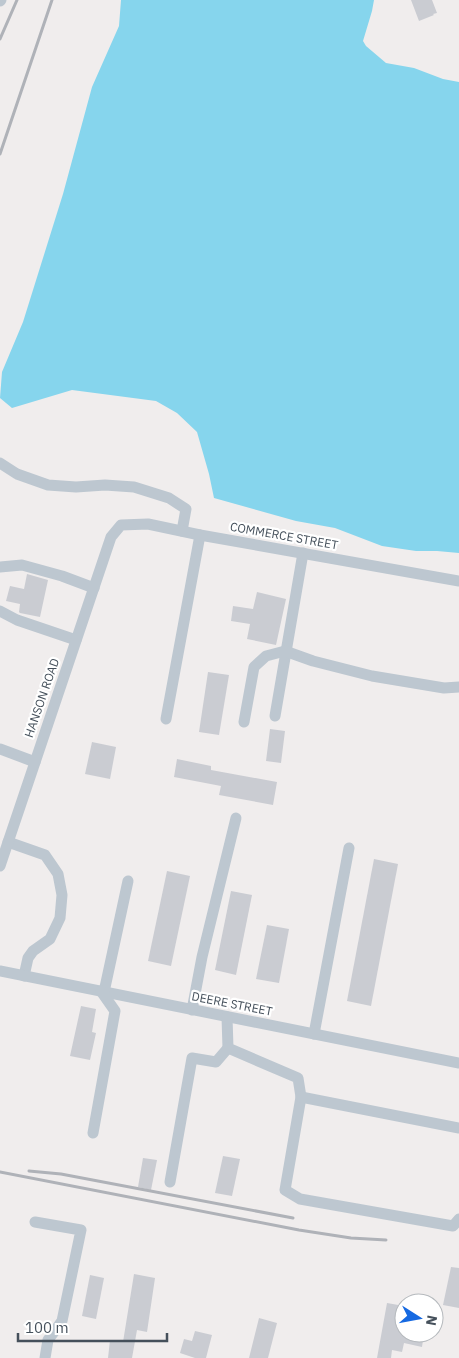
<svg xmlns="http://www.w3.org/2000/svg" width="459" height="1358" font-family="'IBM Plex Sans',sans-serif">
	<rect width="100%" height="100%" fill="#f0eded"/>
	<path fill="#86d5ed" d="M121,0H374L372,11L363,41L366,46L386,63L414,68L443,79L459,82V553L437,551H416L382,546L335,528L296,521L214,498L209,474L197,432L177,413L156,401L72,390L12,408L0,398L2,372L23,322L63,194L92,87L119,26Z"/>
	<g fill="#caccd2">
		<path d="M411,0H432L437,13L433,14L434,15L419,21Z"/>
		<path d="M27,574L48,580L40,617L20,613L19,612L20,604L6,601L10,586L24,589Z"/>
		<path d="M257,592L286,599L276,645L247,639L250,624L231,621L233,606L253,609Z"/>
		<path d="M208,672L229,675L219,735L199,732Z"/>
		<path d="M270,729L285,731L281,763L266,761Z"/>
		<path d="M92,742L116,747L110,779L85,774Z"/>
		<path d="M177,759L211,766V770L277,782L273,805L219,795L221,786L174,777Z"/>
		<path d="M374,859L398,864L371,1006L347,1001Z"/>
		<path d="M167,871L190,876L171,966L148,961Z"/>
		<path d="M231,891L252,895L236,975L215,970Z"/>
		<path d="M267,925L289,929L279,983L256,979Z"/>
		<path d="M81,1006L96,1009L92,1032L96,1033L90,1060L70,1056Z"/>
		<path d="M223,1156L240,1159L232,1196L215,1193Z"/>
		<path d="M143,1158L157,1160L151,1190L138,1187Z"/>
		<path d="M451,1267L459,1268V1308L443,1305Z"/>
		<path d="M134,1274L155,1278L147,1332L137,1330L132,1358H108L110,1340L123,1342Z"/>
		<path d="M90,1275L104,1278L96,1319L82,1316Z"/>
		<path d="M387,1303L404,1306V1333H424L422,1347L404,1343L402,1352L392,1350L391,1358H377Z"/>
		<path d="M259,1318L277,1323L268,1358H249Z"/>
		<path d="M195,1331L212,1335L206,1358H195L180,1353L184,1339L192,1341Z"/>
	</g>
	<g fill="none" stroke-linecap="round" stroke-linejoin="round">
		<g stroke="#bdc7d0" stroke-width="11">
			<path d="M0,1L1,0"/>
			<path d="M0,463L17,474L48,485L76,487L105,485L134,487L169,498L186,509L182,531"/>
			<path d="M0,567L22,565L62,576L94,588"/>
			<path d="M0,611L17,620L76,640"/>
			<path d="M275,716L303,553"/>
			<path d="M166,719L200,535"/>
			<path d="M244,722L254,667L266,656L285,651L313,661L372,676L444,688L459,687"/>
			<path d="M0,749L35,762"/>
			<path d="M8,842L45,855L58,874L62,895L60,918L50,939L33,951L28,958L24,976"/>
			<path d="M0,866L111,537L121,525L148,524L200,535L459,581"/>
			<path d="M0,971L459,1063"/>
			<path d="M104,992L128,881"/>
			<path d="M192,1010L202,957L236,818"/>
			<path d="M227,1017L228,1048L298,1078L301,1097L285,1190L300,1199L453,1226L459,1219"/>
			<path d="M314,1034L349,848"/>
			<path d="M301,1097L459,1128"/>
			<path d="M93,1133L115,1011L101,991"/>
			<path d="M170,1182L192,1058L216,1062L228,1048"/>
			<path d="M35,1222L81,1230L62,1321L48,1340L45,1358"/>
		</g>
		<g stroke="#afb2b8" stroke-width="3">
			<path d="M0,39L17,0"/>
			<path d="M0,154L52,0"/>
			<path d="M29,1171L61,1174L293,1218"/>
			<path d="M0,1172L299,1230L351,1238L386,1240"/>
		</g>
	</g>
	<g text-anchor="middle" stroke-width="4.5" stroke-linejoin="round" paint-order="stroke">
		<g font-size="12" fill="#45505b" stroke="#fff">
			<text transform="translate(284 536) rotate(10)" y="4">COMMERCE STREET</text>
			<text transform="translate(42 698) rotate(-71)" y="4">HANSON ROAD</text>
			<text transform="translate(232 1004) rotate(11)" y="4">DEERE STREET</text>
		</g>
	</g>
	<g transform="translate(419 1318) rotate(101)"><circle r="24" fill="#ffffff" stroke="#b5b9bd"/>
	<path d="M0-4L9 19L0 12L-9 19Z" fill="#1669e1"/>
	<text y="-8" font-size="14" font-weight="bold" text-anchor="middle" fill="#45505b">N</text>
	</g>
	<path d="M18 1333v8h149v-8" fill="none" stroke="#45505b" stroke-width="2.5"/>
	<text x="25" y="1333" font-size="15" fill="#45505b" stroke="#ffffff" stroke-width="4" paint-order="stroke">100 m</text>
</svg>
